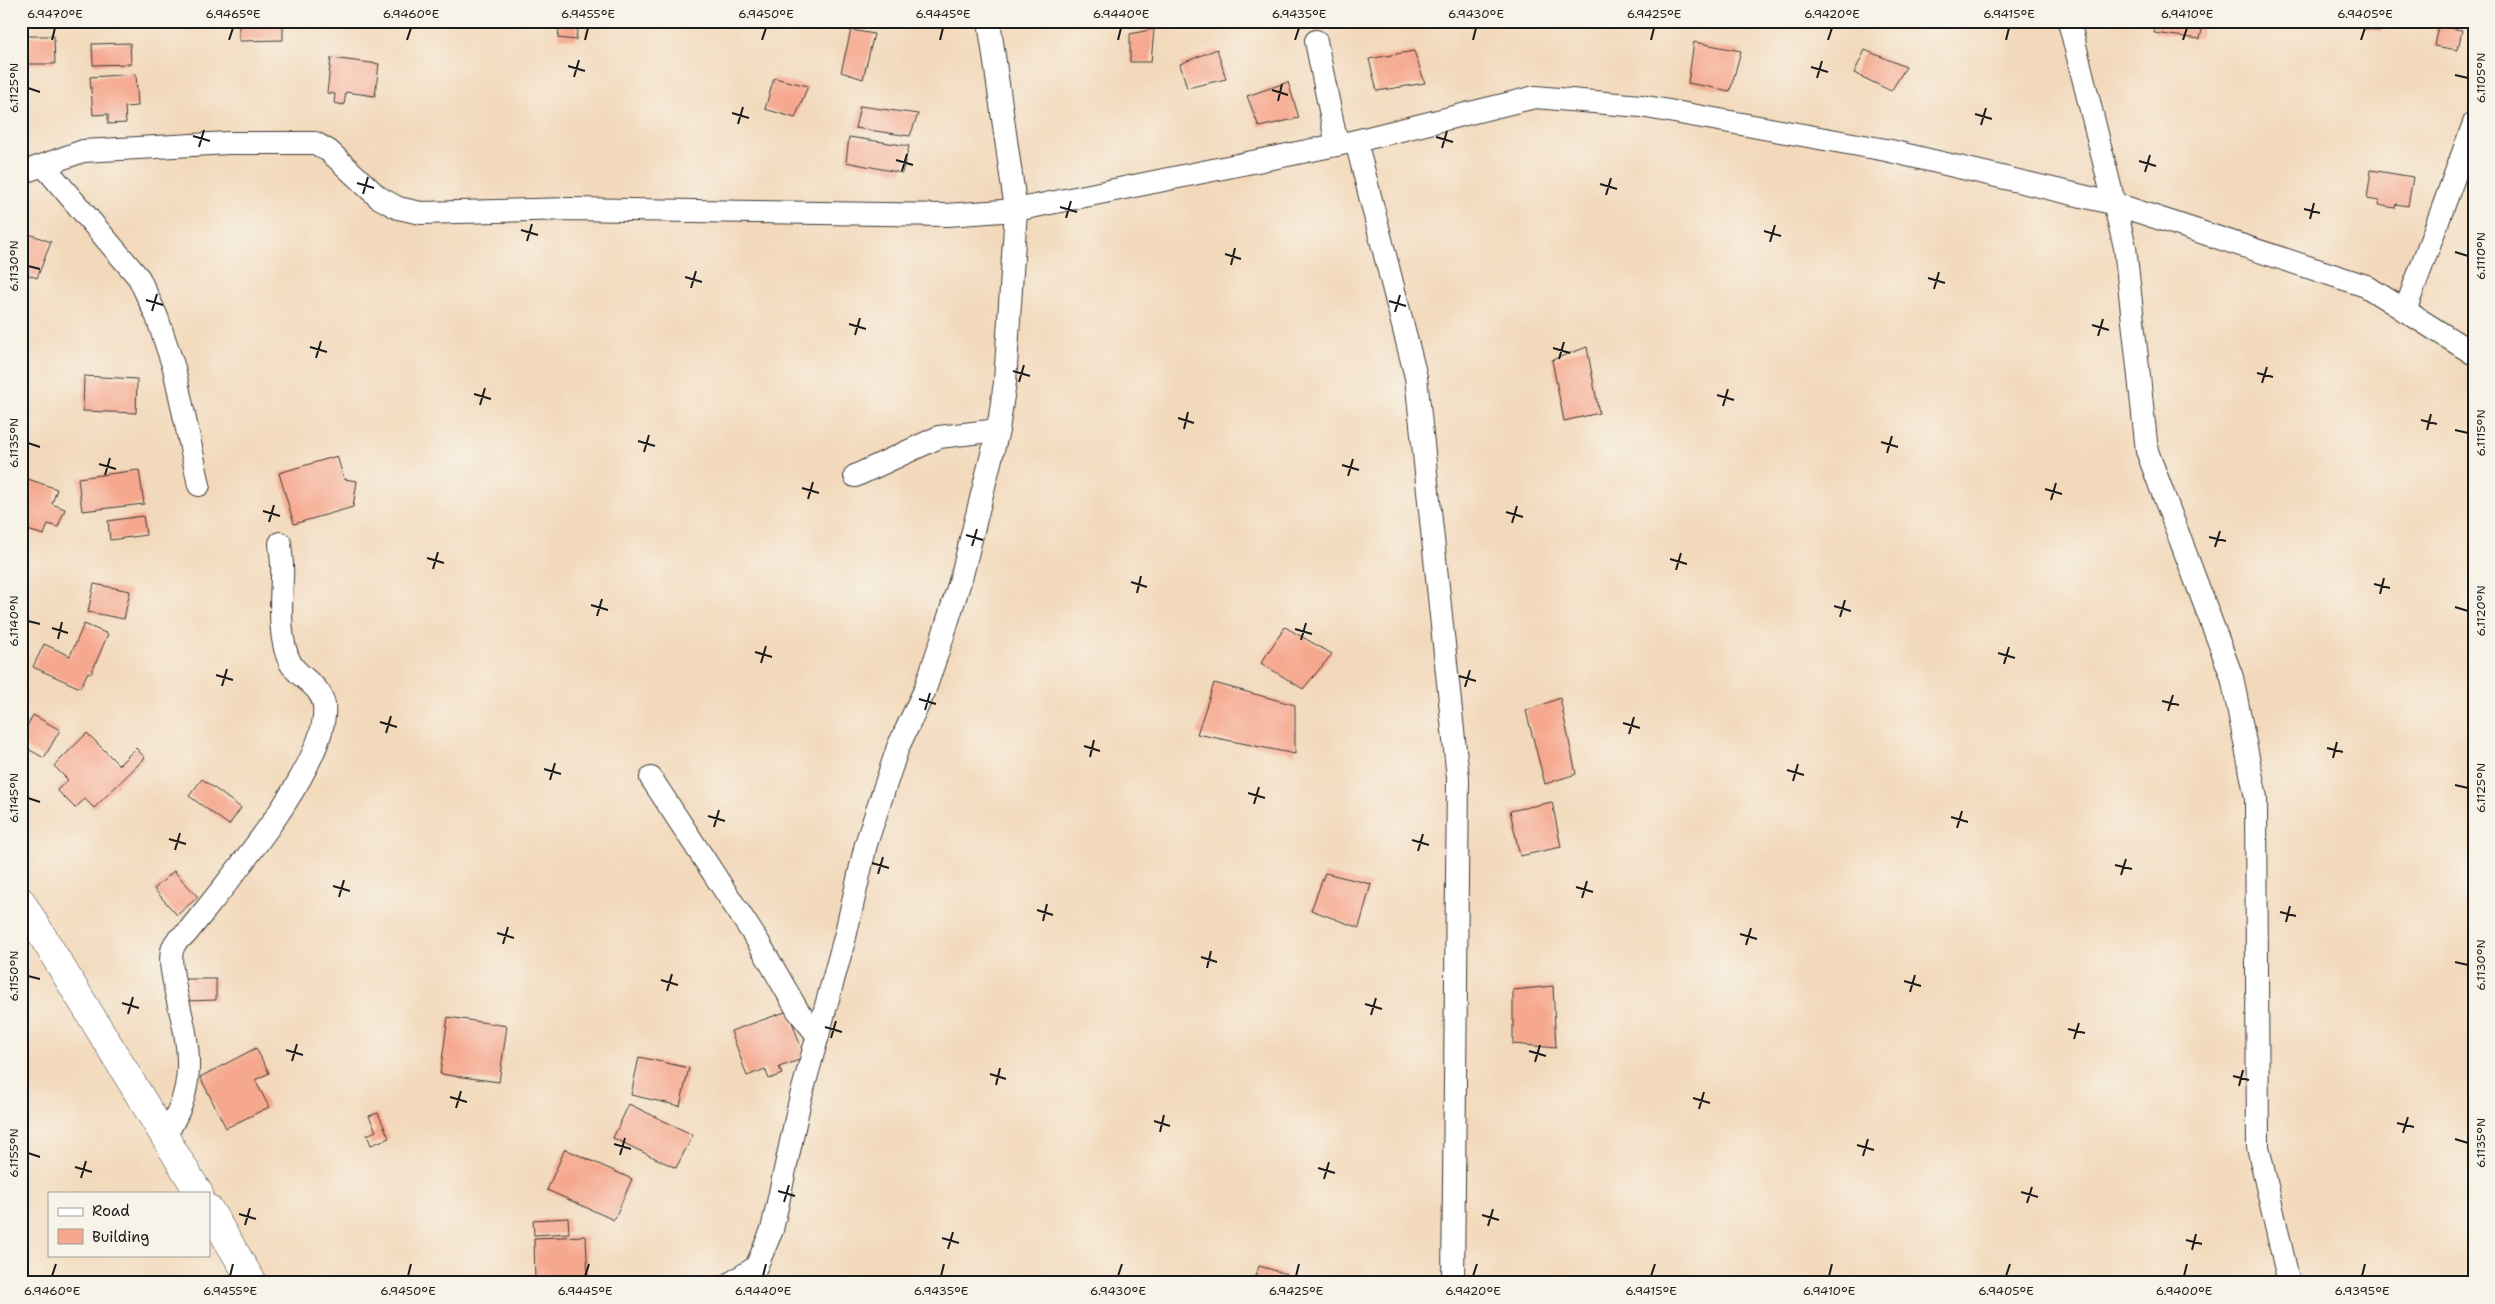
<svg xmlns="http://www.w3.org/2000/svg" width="2495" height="1304" font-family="'Shantell Sans',sans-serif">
	<rect width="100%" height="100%" fill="#f7f3e8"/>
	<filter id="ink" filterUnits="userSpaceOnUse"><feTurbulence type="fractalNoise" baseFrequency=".02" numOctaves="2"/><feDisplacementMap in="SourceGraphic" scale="10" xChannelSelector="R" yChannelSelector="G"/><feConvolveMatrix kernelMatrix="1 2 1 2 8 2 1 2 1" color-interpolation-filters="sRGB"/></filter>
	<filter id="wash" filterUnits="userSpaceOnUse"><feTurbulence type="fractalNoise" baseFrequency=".0096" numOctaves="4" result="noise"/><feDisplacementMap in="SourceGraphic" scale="20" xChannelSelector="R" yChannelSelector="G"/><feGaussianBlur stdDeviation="1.12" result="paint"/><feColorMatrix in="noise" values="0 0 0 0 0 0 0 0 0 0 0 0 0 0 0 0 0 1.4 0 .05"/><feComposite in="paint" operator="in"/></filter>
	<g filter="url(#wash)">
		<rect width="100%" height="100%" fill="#f3d9bb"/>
		<g id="blocks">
			<g fill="#f6a88f">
				<path d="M239,21H283V40L239,41Z"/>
				<path d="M560,21H578L576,40L558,38Z"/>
				<path d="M2156,21H2204L2200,39L2154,33Z"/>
				<path d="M2363,21H2380L2382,31L2362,28Z"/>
				<path d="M2438,26L2462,30L2458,50L2434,46Z"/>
				<path d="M1154,29L1151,62H1130V34Z"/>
				<path d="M851,30L874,34L863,79L841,72Z"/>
				<path d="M21,36H54L55,64H21Z"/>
				<path d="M1694,42L1741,51L1730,91L1688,83Z"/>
				<path d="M130,43L131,64L93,65L92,44Z"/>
				<path d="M1217,49L1226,79L1187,88L1180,64Z"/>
				<path d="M1865,50L1906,67L1891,91L1854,73Z"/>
				<path d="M1414,51L1425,83L1377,91L1369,59Z"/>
				<path d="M331,58L379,64L375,96L346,92L344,105L334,103L335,94L327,93Z"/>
				<path d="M136,74L138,106L125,107L126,123L108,124V114L93,115L90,77Z"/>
				<path d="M774,78L808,86L795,118L765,109Z"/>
				<path d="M1288,82L1299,118L1259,127L1247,96Z"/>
				<path d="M860,106L918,114L910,136L855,128Z"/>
				<path d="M849,137L909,146L902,173L846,162Z"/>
				<path d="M2371,170L2413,177L2408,206L2396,204L2395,208L2378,205L2379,201L2367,199Z"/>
				<path d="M21,231L51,242L37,278L21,272Z"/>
				<path d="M1587,347L1599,413L1564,421L1552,360Z"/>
				<path d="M84,376L137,379L136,413L83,411Z"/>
				<path d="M337,456L344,479L357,481L353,507L294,524L279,473Z"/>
				<path d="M139,470L144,504L82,511L78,478Z"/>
				<path d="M25,478L57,489L52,504L65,509L58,527L48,524L44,535L24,529L29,515L21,512V487Z"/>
				<path d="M143,516L146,535L110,540L108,521Z"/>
				<path d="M94,584L130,591L124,619L88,612Z"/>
				<path d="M84,624L108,634L91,674L88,672L80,688L33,667L44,644L70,656Z"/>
				<path d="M1285,627L1332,654L1303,689L1261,663Z"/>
				<path d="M1214,683L1295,705V754L1197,734Z"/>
				<path d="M1560,698L1576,774L1545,784L1526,711Z"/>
				<path d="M33,715L60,730L44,758L21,745V737Z"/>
				<path d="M87,733L119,765L136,748L145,758L94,808L85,799L75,808L57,790L68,780L54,766Z"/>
				<path d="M202,779L241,808L229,825L189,796Z"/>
				<path d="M1552,802L1561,847L1520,856L1510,811Z"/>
				<path d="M174,871L198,897L177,915L154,889Z"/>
				<path d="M1325,873L1371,884L1359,928L1311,910Z"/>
				<path d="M185,979H216V1000L185,1001Z"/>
				<path d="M1553,986L1556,1048L1513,1044V990Z"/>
				<path d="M788,1011L805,1058L779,1067L782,1074L769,1079L765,1069L747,1076L731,1031Z"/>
				<path d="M448,1017L507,1026L499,1082L440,1074Z"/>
				<path d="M256,1048L269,1073L255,1080L269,1107L226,1128L200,1077Z"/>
				<path d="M639,1057L689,1068L680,1106L631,1095Z"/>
				<path d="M629,1104L693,1135L676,1168L613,1138Z"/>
				<path d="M378,1113L389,1138L371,1145L367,1135L376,1131L369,1116Z"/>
				<path d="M565,1149L632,1179L614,1220L547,1190Z"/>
				<path d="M568,1218L569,1233L534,1235L533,1220Z"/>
				<path d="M586,1236L588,1283H535L534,1238Z"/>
				<path d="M1259,1266L1287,1274L1286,1283H1254Z"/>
			</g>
		</g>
	</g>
	<g filter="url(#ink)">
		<use href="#blocks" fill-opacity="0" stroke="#3c3834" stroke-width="1"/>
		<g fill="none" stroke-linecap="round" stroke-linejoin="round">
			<defs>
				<g id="minor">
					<path d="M2069,21L2125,247L2147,451L2232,677L2256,798L2258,1147L2289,1283"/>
					<path d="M1316,41L1337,145"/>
					<path d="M1356,141L1416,377L1458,778L1453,1283"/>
					<path d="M44,166L139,278L157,317L174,368L199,485"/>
					<path d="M21,173L83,151L229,143H315L329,151L378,197L398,208L421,213L570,209L947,215L1016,210L1356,141L1535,97L1641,106L1886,150L2112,203L2366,286L2474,354"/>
					<path d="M2405,311L2474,123"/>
					<path d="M855,476L939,437L998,430"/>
					<path d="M651,778L759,943L798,1011L818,1036"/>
					<path d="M165,1137C178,1114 187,1096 188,1069C189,1044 182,1017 176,993C174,979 169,964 172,951C174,942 179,938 186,934C222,888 331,763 324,705C321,685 300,679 291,664C278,641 281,603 282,578C283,566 281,555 280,543"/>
					<path d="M731,1283L756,1267L772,1230L800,1100L845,937L866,844L898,747L924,692L942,639L962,575L998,430L1005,382L1016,210L989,21"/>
				</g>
				<g id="secondary">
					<path d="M21,901L199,1193"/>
					<path d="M209,1209L253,1283"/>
				</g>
			</defs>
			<use href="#minor" stroke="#3c3834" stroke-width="24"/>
			<use href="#secondary" stroke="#3c3834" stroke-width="29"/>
			<use href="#minor" stroke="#fff" stroke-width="22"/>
			<use href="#secondary" stroke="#fff" stroke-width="28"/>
		</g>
	</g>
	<path fill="none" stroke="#1c1c1c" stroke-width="2" d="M52,40L55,28M229,40L233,28M407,40L411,28M585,40L588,28M762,40L766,28M940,40L943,28M1118,40L1121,28M1295,40L1299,28M1473,40L1476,28M1651,40L1654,28M1828,40L1832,28M2006,40L2009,28M2183,40L2187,28M2361,40L2365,28M568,66L585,71M1811,67L1828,72M2455,75L2468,78M574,77L579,60M1817,78L1822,61M28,88L40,92M1272,90L1288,95M1278,101L1282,84M732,113L749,118M1975,114L1992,119M738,124L743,107M1981,125L1986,108M193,136L210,141M1436,137L1453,142M199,147L204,130M1442,148L1447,131M896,160L913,165M2139,161L2156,166M902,171L907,154M2145,172L2150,155M357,183L374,188M1600,184L1617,189M363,194L368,177M1606,195L1611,178M1060,207L1077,212M2304,209L2320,213M1066,218L1071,201M2310,219L2314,203M521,230L538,235M1764,231L1781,236M527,241L532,224M1770,242L1775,225M2455,252L2468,256M1225,254L1241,259M1231,265L1235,248M28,266L40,269M685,277L702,282M1928,278L1945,283M691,288L696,271M1934,289L1939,272M146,300L163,305M1389,301L1406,306M152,311L157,294M1395,312L1400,295M849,324L866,329M2092,325L2109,330M855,335L860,318M2098,336L2103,319M310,347L327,352M1553,348L1570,353M316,358L321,341M1559,359L1564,342M1013,371L1030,376M2257,373L2273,377M1019,382L1024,365M2262,383L2267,367M474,394L491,399M1717,395L1734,400M480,405L485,388M1723,406L1728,389M1178,418L1194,423M2421,420L2437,424M1184,429L1188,412M2427,430L2431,414M2455,430L2468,433M638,441L655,446M1881,442L1898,447M28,443L40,447M644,452L649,435M1887,453L1892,436M99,464L116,469M1342,465L1359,470M105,475L110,458M1348,476L1353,459M802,488L819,493M2045,489L2062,494M808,499L813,482M2051,500L2056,483M263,511L280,516M1506,512L1523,517M269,522L274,505M1512,523L1517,506M966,535L983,540M2209,537L2226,541M972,546L977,529M2215,547L2220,531M427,558L444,563M1670,559L1687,564M433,569L438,552M1676,570L1681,553M1131,582L1147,587M2374,584L2390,588M1137,593L1141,576M2380,594L2384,578M591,605L608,610M1834,606L1851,611M2455,607L2468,611M597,616L602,599M1840,617L1845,600M28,621L40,624M52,628L68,633M1295,629L1312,634M58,639L62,622M1301,640L1306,623M755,652L772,657M1998,653L2015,658M761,663L766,646M2004,664L2009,647M216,675L233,680M1459,676L1476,681M222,686L227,669M1465,687L1470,670M919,699L936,704M2162,701L2179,705M925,710L930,693M2168,711L2173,695M380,722L397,727M1623,723L1640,728M386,733L391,716M1629,734L1634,717M1084,746L1100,751M2327,748L2343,752M1090,757L1094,740M2333,758L2337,742M544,769L561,774M1787,770L1804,775M550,780L555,763M1793,781L1798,764M2455,785L2468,788M1248,793L1265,798M28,798L40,802M1254,804L1259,787M708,816L725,821M1951,817L1968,822M714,827L719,810M1957,828L1962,811M169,839L186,844M1412,840L1429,845M175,850L180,833M1418,851L1423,834M872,863L889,868M2115,865L2132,869M878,874L883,857M2121,875L2126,859M333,886L350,891M1576,887L1593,892M339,897L344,880M1582,898L1587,881M1037,910L1053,915M2280,912L2296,916M1043,921L1047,904M2286,922L2290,906M497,933L514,938M1740,934L1757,939M503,944L508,927M1746,945L1751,928M1201,957L1217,962M2455,962L2468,965M1207,968L1211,951M28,976L40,979M661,980L678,985M1904,981L1921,986M667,991L672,974M1910,992L1915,975M122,1003L139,1008M1365,1004L1382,1009M128,1014L133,997M1371,1015L1376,998M825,1027L842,1032M2068,1029L2085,1033M831,1038L836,1021M2074,1039L2079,1023M286,1050L303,1055M1529,1051L1546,1056M292,1061L297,1044M1535,1062L1540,1045M990,1074L1006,1079M2233,1076L2249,1080M996,1085L1000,1068M2239,1086L2243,1070M450,1097L467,1102M1693,1098L1710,1103M456,1108L461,1091M1699,1109L1704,1092M1154,1121L1170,1126M2397,1123L2414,1127M1160,1132L1164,1115M2403,1133L2408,1117M2455,1139L2468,1143M614,1144L631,1149M1857,1145L1874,1150M28,1153L40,1157M620,1155L625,1138M1863,1156L1868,1139M75,1167L92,1172M1318,1168L1335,1173M81,1178L86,1161M1324,1179L1329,1162M778,1191L795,1196M2021,1192L2038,1197M784,1202L789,1185M2027,1203L2032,1187M239,1214L256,1219M1482,1215L1499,1220M245,1225L250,1208M1488,1226L1493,1209M942,1238L959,1243M2186,1240L2202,1244M948,1249L953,1232M2192,1250L2196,1234M52,1276L56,1264M230,1276L233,1264M408,1276L411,1264M585,1276L589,1264M763,1276L766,1264M941,1276L944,1264M1118,1276L1122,1264M1296,1276L1299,1264M1473,1276L1477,1264M1651,1276L1655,1264M1829,1276L1832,1264M2006,1276L2010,1264M2184,1276L2187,1264M2362,1276L2365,1264"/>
	<rect width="2495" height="1304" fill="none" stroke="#f7f3e8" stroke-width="55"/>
	<rect x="48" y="1192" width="162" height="65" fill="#f7f3e8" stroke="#9f9d96"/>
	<rect x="58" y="1208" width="25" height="8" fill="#ffffff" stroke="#9f9d96"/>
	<text x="92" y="1216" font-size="15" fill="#1c1c1c">Road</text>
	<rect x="58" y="1229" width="25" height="15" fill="#f6a88f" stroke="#9f9d96"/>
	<text x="92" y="1242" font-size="15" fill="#1c1c1c">Building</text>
	<rect x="28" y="28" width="2440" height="1248" fill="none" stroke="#1c1c1c" stroke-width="2"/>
	<g font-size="12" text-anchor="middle" fill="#1c1c1c">
		<text x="55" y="18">6.9470°E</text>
		<text x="233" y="18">6.9465°E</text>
		<text x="411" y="18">6.9460°E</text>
		<text x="588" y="18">6.9455°E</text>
		<text x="766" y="18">6.9450°E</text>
		<text x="943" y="18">6.9445°E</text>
		<text x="1121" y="18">6.9440°E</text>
		<text x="1299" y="18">6.9435°E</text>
		<text x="1476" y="18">6.9430°E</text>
		<text x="1654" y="18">6.9425°E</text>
		<text x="1832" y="18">6.9420°E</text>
		<text x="2009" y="18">6.9415°E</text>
		<text x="2187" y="18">6.9410°E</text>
		<text x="2365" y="18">6.9405°E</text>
		<text transform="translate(2481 78) rotate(-90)" y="4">6.1105°N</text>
		<text transform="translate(14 88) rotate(-90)" y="4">6.1125°N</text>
		<text transform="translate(2481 256) rotate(-90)" y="4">6.1110°N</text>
		<text transform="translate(14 266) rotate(-90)" y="4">6.1130°N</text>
		<text transform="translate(2481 433) rotate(-90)" y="4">6.1115°N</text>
		<text transform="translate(14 443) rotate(-90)" y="4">6.1135°N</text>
		<text transform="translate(2481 611) rotate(-90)" y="4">6.1120°N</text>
		<text transform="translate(14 621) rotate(-90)" y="4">6.1140°N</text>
		<text transform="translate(2481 788) rotate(-90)" y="4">6.1125°N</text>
		<text transform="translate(14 798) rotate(-90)" y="4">6.1145°N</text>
		<text transform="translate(2481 965) rotate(-90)" y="4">6.1130°N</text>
		<text transform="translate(14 976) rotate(-90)" y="4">6.1150°N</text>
		<text transform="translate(2481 1143) rotate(-90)" y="4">6.1135°N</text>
		<text transform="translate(14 1153) rotate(-90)" y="4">6.1155°N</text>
		<text x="52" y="1295">6.9460°E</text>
		<text x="230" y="1295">6.9455°E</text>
		<text x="408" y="1295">6.9450°E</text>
		<text x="585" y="1295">6.9445°E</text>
		<text x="763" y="1295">6.9440°E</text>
		<text x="941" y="1295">6.9435°E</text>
		<text x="1118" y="1295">6.9430°E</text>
		<text x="1296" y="1295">6.9425°E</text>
		<text x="1473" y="1295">6.9420°E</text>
		<text x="1651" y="1295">6.9415°E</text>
		<text x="1829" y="1295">6.9410°E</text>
		<text x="2006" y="1295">6.9405°E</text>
		<text x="2184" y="1295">6.9400°E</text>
		<text x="2362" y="1295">6.9395°E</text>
	</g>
</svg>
